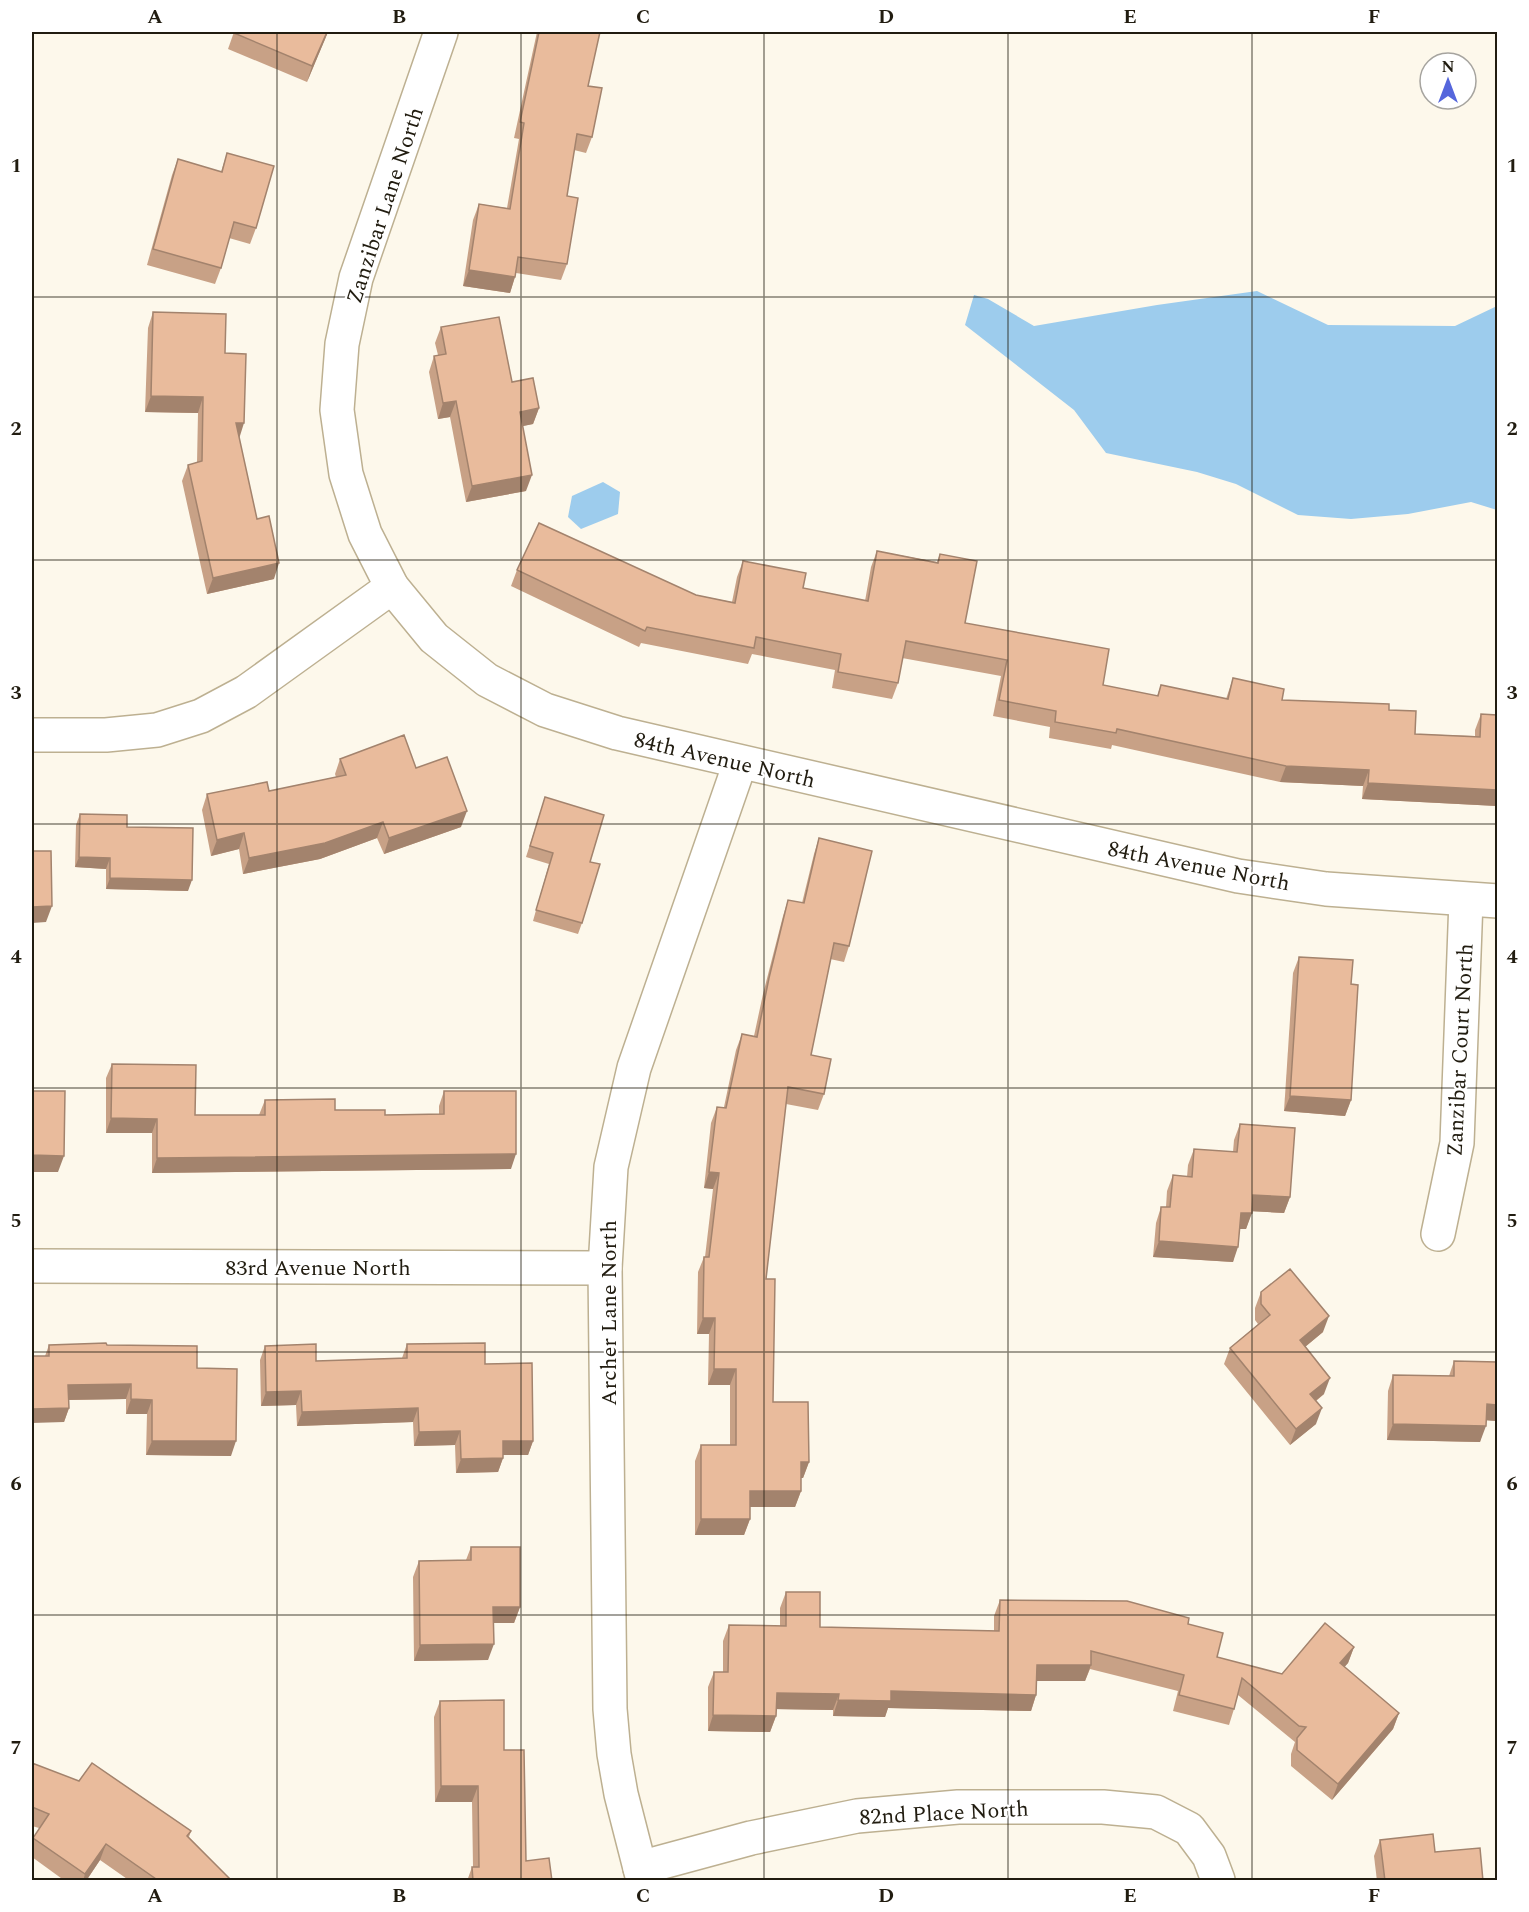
<svg xmlns="http://www.w3.org/2000/svg" width="1529" height="1912" font-family="Spectral,serif">
	<rect width="100%" height="100%" fill="#fdf8eb"/>
	<g fill="#9dcced">
		<path d="M1257,291L1328,325L1455,326L1497,306V510L1471,502L1408,514L1351,519L1298,515L1236,484L1197,472L1106,453L1074,410L965,325L974,295L988,299L1034,326L1157,305Z"/>
		<path d="M603,482L620,492L618,514L581,529L568,517L572,496Z"/>
	</g>
	<g fill="none" stroke-linecap="round" stroke-linejoin="round">
		<defs>
			<g id="street">
				<path d="M441,32L356,278L342,344L337,410L346,474L365,534L392,587L434,638L487,680L545,710L617,733L1238,876L1326,889L1498,901"/>
				<path d="M32,735H106L157,730L201,716L246,692L392,587"/>
				<path d="M1438,1234L1457,1143L1466,900"/>
				<path d="M32,1266L605,1268"/>
				<path d="M640,1868L751,1838L857,1816L958,1807H1103L1156,1812L1189,1829L1209,1856L1218,1880"/>
				<path d="M643,1880L621,1794L614,1754L610,1709L605,1268L611,1167L634,1068L740,763"/>
			</g>
		</defs>
		<use href="#street" stroke="#bdb091" stroke-width="36"/>
		<use href="#street" stroke="#fff" stroke-width="33"/>
	</g>
	<g fill="#c8a186">
		<path d="M234,32H328L307,82L228,49Z"/>
		<path d="M537,32H600L588,86L592,137L586,153L574,150L567,196V264L561,280L516,273L510,293L463,286L473,220L479,204L507,208L519,139L514,138Z"/>
		<path d="M227,153L256,228L250,244L229,238L221,268L215,284L147,265L172,175L178,159L221,172Z"/>
		<path d="M153,312L225,353L239,438L257,519L274,579L207,594L182,481L188,465L197,463L198,413L145,412L148,328Z"/>
		<path d="M441,327L512,382L539,408L533,424L522,426L526,491L466,502L450,417L438,419L429,372L434,356L438,355L435,343Z"/>
		<path d="M877,551L937,562L940,554L965,623L1103,685L1157,696L1161,685L1226,699L1233,678L1282,700L1389,710L1415,734L1475,736V730L1481,714L1497,715V806L1362,799L1363,786L1280,782L1112,745L1111,749L1049,738L1050,727L993,716L1001,676L902,658L898,683L892,699L832,688L835,670L752,654L748,664L641,643L639,647L511,586L517,570L696,595L732,602L737,577L743,561L803,588L865,601L871,567Z"/>
		<path d="M340,759L416,768L461,827L384,854L377,838L320,859L243,874L239,849L211,856L202,810L207,794L269,791L336,777L335,774Z"/>
		<path d="M545,797L590,862L582,923L578,934L533,921L549,864L526,857Z"/>
		<path d="M80,814L127,827L188,891L106,889V869L75,867L76,825Z"/>
		<path d="M819,838L849,946L844,962L830,959L811,1055L824,1094L818,1110L786,1104L766,1279L773,1402L809,1462L803,1478H801V1491L795,1507H750V1519L744,1535H695V1461L701,1445H730V1385H708L709,1334H697L698,1272L704,1257H705L713,1189L704,1188L711,1123L717,1107H724L736,1050L742,1034L754,1036L763,994L783,916L788,900L802,903L814,854Z"/>
		<path d="M1299,957L1351,984V1100L1345,1116L1284,1111L1293,973Z"/>
		<path d="M112,1064L195,1115H259L265,1100L335,1110L385,1115L439,1114V1106L444,1091L511,1169L152,1173V1133H106V1078Z"/>
		<path d="M1240,1124L1290,1197L1284,1213L1252,1211L1246,1229H1240L1233,1262L1153,1257L1156,1223L1161,1207H1166L1167,1191L1173,1175L1187,1177L1188,1165L1194,1149L1233,1152L1234,1140Z"/>
		<path d="M1261,1292L1323,1332L1305,1347L1324,1394L1316,1401V1424L1290,1445L1224,1364L1230,1348L1258,1324L1255,1320V1308Z"/>
		<path d="M407,1344L485,1364L533,1441L528,1455H503V1458L498,1472L456,1473L455,1445L414,1446L413,1422L297,1426L296,1405L261,1406L260,1360L265,1346L316,1361L402,1358Z"/>
		<path d="M49,1345H107L197,1368L231,1456L146,1455L147,1414H126V1399L69,1400V1408L64,1422L45,1356Z"/>
		<path d="M1454,1361L1497,1421L1486,1420L1480,1442L1387,1440L1388,1391L1393,1375L1449,1376Z"/>
		<path d="M471,1547L520,1607L514,1623H493L488,1660L414,1661L413,1577L419,1561L466,1560Z"/>
		<path d="M786,1592L820,1627L994,1631V1616L1000,1600L1188,1624L1217,1657L1282,1674L1354,1647L1348,1663L1344,1667L1399,1713L1393,1729L1332,1800L1291,1766V1754L1295,1742L1238,1695L1234,1709L1229,1725L1173,1711L1178,1691L1090,1669L1085,1681H1037L1036,1695L1031,1711L888,1708L885,1717L833,1716V1710L776,1709V1716L770,1732L708,1731V1687L714,1672H723V1641L729,1625L780,1626V1608Z"/>
		<path d="M440,1701L504,1750L526,1861L552,1881H467L472,1867H473L472,1802H435L434,1717Z"/>
		<path d="M32,1763L191,1831L189,1837L232,1881H130L100,1860L86,1881H65L32,1857V1842L39,1828L32,1826Z"/>
		<path d="M1380,1840L1435,1852L1483,1881H1377L1374,1856Z"/>
	</g>
	<g fill="#a3836d">
		<path d="M327,32H328L307,82L312,66Z"/>
		<path d="M469,270L515,277L510,293L463,286Z"/>
		<path d="M151,396L203,397L198,413L145,412Z"/>
		<path d="M456,401L450,417L438,419L443,403Z"/>
		<path d="M539,408L533,424L514,428L520,412Z"/>
		<path d="M236,423H244L239,439Z"/>
		<path d="M532,475L526,491L466,502L472,486Z"/>
		<path d="M279,563L274,579L207,594L213,578Z"/>
		<path d="M1286,766L1369,770L1363,786L1280,782Z"/>
		<path d="M1368,783L1497,790V806L1362,799Z"/>
		<path d="M467,811L461,827L384,854L389,838Z"/>
		<path d="M383,822L377,838L320,859L243,874L249,858Z"/>
		<path d="M244,833L239,849L211,856L217,840Z"/>
		<path d="M79,857L110,858L106,869L75,867Z"/>
		<path d="M110,878L192,880L188,891L106,889Z"/>
		<path d="M52,906L46,922L32,923V907Z"/>
		<path d="M1290,1096L1351,1100L1345,1116L1284,1111Z"/>
		<path d="M111,1118L157,1119L152,1133H106Z"/>
		<path d="M516,1154L511,1169L152,1173L157,1158Z"/>
		<path d="M32,1155L64,1156L58,1172H32Z"/>
		<path d="M709,1172L719,1173L713,1189L704,1188Z"/>
		<path d="M1253,1195L1290,1197L1284,1213L1247,1211Z"/>
		<path d="M1241,1213H1252L1246,1229H1235Z"/>
		<path d="M1159,1241L1238,1247L1233,1262L1153,1257Z"/>
		<path d="M1329,1316L1323,1332L1294,1356L1300,1340Z"/>
		<path d="M703,1318H715L709,1334H697Z"/>
		<path d="M714,1369H736L730,1385H708Z"/>
		<path d="M1330,1378L1324,1394L1304,1410L1310,1394Z"/>
		<path d="M131,1384L126,1399L63,1400L68,1385Z"/>
		<path d="M301,1391L296,1405L261,1406L266,1392Z"/>
		<path d="M131,1399L152,1400L147,1414H126Z"/>
		<path d="M1487,1404L1497,1405V1421L1481,1420Z"/>
		<path d="M69,1408L64,1422L32,1423V1409Z"/>
		<path d="M418,1408L413,1422L297,1426L302,1412Z"/>
		<path d="M1322,1408L1316,1424L1290,1445L1296,1429Z"/>
		<path d="M1393,1424L1486,1426L1480,1442L1387,1440Z"/>
		<path d="M460,1431L455,1445L414,1446L419,1432Z"/>
		<path d="M152,1441H236L231,1456L146,1455Z"/>
		<path d="M503,1441H533L528,1455H498Z"/>
		<path d="M503,1458L498,1472L456,1473L461,1459Z"/>
		<path d="M801,1462H809L803,1478H795Z"/>
		<path d="M750,1491H801L795,1507H744Z"/>
		<path d="M701,1519H750L744,1535H695Z"/>
		<path d="M493,1607H520L514,1623H487Z"/>
		<path d="M494,1644L488,1660L414,1661L420,1645Z"/>
		<path d="M1354,1647L1348,1663L1334,1679L1340,1663Z"/>
		<path d="M1037,1665H1091L1085,1681H1031Z"/>
		<path d="M891,1691L1036,1695L1031,1711L888,1708L885,1717L833,1716L838,1700Z"/>
		<path d="M777,1693L839,1694L833,1710L771,1709Z"/>
		<path d="M1399,1713L1393,1729L1332,1800L1338,1784Z"/>
		<path d="M713,1715L776,1716L770,1732L708,1731Z"/>
		<path d="M441,1786H478L472,1802H435Z"/>
		<path d="M106,1844L100,1860L86,1881H83L85,1874Z"/>
	</g>
	<g fill="#e9bb9c" stroke="#a3836d" stroke-width="1.5">
		<path d="M234,32H327L312,66L234,33Z"/>
		<path d="M539,32H600L588,86L602,88L592,137L577,134L567,196L578,198L567,264L518,257L515,277L469,270L479,204L510,209L524,123L520,122Z"/>
		<path d="M227,153L274,166L256,228L234,222L221,268L153,249L178,159L222,172Z"/>
		<path d="M153,312L226,314L225,353L246,354L244,423H236L257,519L269,516L279,563L213,578L188,465L202,461L203,397L151,396Z"/>
		<path d="M499,317L512,382L533,378L539,408L520,412L532,475L472,486L456,401L443,403L434,356L446,354L441,327Z"/>
		<path d="M539,523L696,595L735,603L743,561L806,573L803,588L868,601L877,551L938,563L940,554L977,561L965,623L1109,649L1103,685L1158,696L1161,685L1228,699L1233,678L1284,689L1282,700L1389,704V710L1416,711L1415,734L1480,737L1481,714L1497,715V790L1368,783L1369,770L1286,766L1117,729L1116,733L1055,722L1056,711L999,700L1007,660L906,641L898,683L838,672L841,654L756,637L754,648L647,627L645,631L517,570Z"/>
		<path d="M404,735L416,768L447,757L467,811L389,838L383,822L325,843L249,858L244,833L217,840L207,794L267,782L269,791L346,775L340,759Z"/>
		<path d="M545,797L604,815L590,862L600,864L582,923L536,910L553,853L530,846Z"/>
		<path d="M80,814L127,815V827L193,828L192,880L110,878V858L79,857Z"/>
		<path d="M819,838L872,851L849,946L834,943L811,1055L831,1059L824,1094L788,1087L766,1279H775L773,1402H808L809,1462H801V1491H750V1519H701V1445H736V1369H714L715,1318H703L704,1257H709L719,1173L709,1172L717,1107L726,1108L742,1034L757,1037L769,978L788,900L804,903Z"/>
		<path d="M32,851H51L52,906L32,907Z"/>
		<path d="M1299,957L1353,960L1351,984L1358,985L1351,1100L1290,1096Z"/>
		<path d="M112,1064L196,1065L195,1115H265V1100L335,1099V1110H385V1115L444,1114V1091H516V1154L157,1158V1119L111,1118Z"/>
		<path d="M32,1091H65L64,1156L32,1155Z"/>
		<path d="M1240,1124L1295,1128L1290,1197L1253,1195L1252,1213H1241L1238,1247L1159,1241L1161,1207H1170L1173,1175L1192,1177L1194,1149L1237,1152Z"/>
		<path d="M1290,1269L1329,1316L1300,1340L1330,1378L1310,1394L1322,1408L1296,1429L1230,1348L1270,1315L1261,1304V1292Z"/>
		<path d="M106,1343L107,1345L197,1346V1368L237,1369L236,1441H152V1400L131,1399V1384L68,1385L69,1408L32,1409V1356H49V1345Z"/>
		<path d="M485,1343V1364L532,1363L533,1441H503V1458L461,1459L460,1431L419,1432L418,1408L302,1412L301,1391L266,1392L265,1346L316,1344V1361L407,1358V1344Z"/>
		<path d="M1454,1361L1497,1362V1405L1487,1404L1486,1426L1393,1424V1375L1454,1376Z"/>
		<path d="M471,1547H520V1607H493L494,1644L420,1645L419,1561L471,1560Z"/>
		<path d="M786,1592H820V1627L999,1631L1000,1600L1127,1601L1189,1618L1188,1624L1223,1633L1217,1657L1282,1674L1325,1623L1354,1647L1340,1663L1399,1713L1338,1784L1297,1750V1738L1306,1727L1299,1726L1242,1678L1234,1709L1179,1695L1184,1675L1091,1651V1665H1037L1036,1695L891,1691V1701L838,1700L839,1694L777,1693L776,1716L713,1715L714,1672H728L729,1625L786,1626Z"/>
		<path d="M504,1700V1750H524L526,1861L549,1858L552,1881H473L472,1867H479L478,1786H441L440,1701Z"/>
		<path d="M32,1763L79,1781L92,1763L191,1831L187,1836L232,1881H159L106,1844L85,1874L33,1838L49,1814L32,1807Z"/>
		<path d="M1433,1834L1435,1852L1480,1848L1483,1881H1385L1380,1840Z"/>
	</g>
	<path fill="none" stroke="#211c10" stroke-width="1.5" stroke-opacity="0.55" d="M277,32V1880M521,32V1880M764,32V1880M1008,32V1880M1252,32V1880M32,297H1498M32,560H1498M32,824H1498M32,1088H1498M32,1352H1498M32,1615H1498"/>
	<g text-anchor="middle" stroke-width="4.5" stroke-linejoin="round" paint-order="stroke">
		<g font-size="22" fill="#211c10" stroke="#fff">
			<text transform="translate(384 205) rotate(-72)" y="8">Zanzibar Lane North</text>
			<text transform="translate(725 759) rotate(13)" y="8">84th Avenue North</text>
			<text transform="translate(1199 865) rotate(11)" y="8">84th Avenue North</text>
			<text transform="translate(1459 1050) rotate(-87)" y="8">Zanzibar Court North</text>
			<text x="318" y="1275">83rd Avenue North</text>
			<text transform="translate(608 1313) rotate(-90)" y="8">Archer Lane North</text>
			<text transform="translate(944 1812) rotate(-3)" y="8">82nd Place North</text>
		</g>
	</g>
	<rect width="1529" height="1912" fill="none" stroke="#ffffff" stroke-width="66"/>
	<g transform="translate(1448 81)"><circle r="28" fill="#ffffff" stroke="#a6a49f" stroke-width="1.5"/>
	<path d="M0-4.5L10 22L0 15L-10 22Z" fill="#5566dc"/>
	<text y="-9" font-size="16" font-weight="bold" text-anchor="middle" fill="#211c10">N</text>
	</g>
	<rect x="33" y="33" width="1463" height="1846" fill="none" stroke="#211c10" stroke-width="2"/>
	<g font-size="20" text-anchor="middle" font-weight="bold" fill="#211c10">
		<text x="155" y="23">A</text>
		<text x="399" y="23">B</text>
		<text x="643" y="23">C</text>
		<text x="886" y="23">D</text>
		<text x="1130" y="23">E</text>
		<text x="1374" y="23">F</text>
		<text x="16" y="172">1</text>
		<text x="1512" y="172">1</text>
		<text x="16" y="435">2</text>
		<text x="1512" y="435">2</text>
		<text x="16" y="699">3</text>
		<text x="1512" y="699">3</text>
		<text x="16" y="963">4</text>
		<text x="1512" y="963">4</text>
		<text x="16" y="1227">5</text>
		<text x="1512" y="1227">5</text>
		<text x="16" y="1490">6</text>
		<text x="1512" y="1490">6</text>
		<text x="16" y="1754">7</text>
		<text x="1512" y="1754">7</text>
		<text x="155" y="1902">A</text>
		<text x="399" y="1902">B</text>
		<text x="643" y="1902">C</text>
		<text x="886" y="1902">D</text>
		<text x="1130" y="1902">E</text>
		<text x="1374" y="1902">F</text>
	</g>
</svg>
